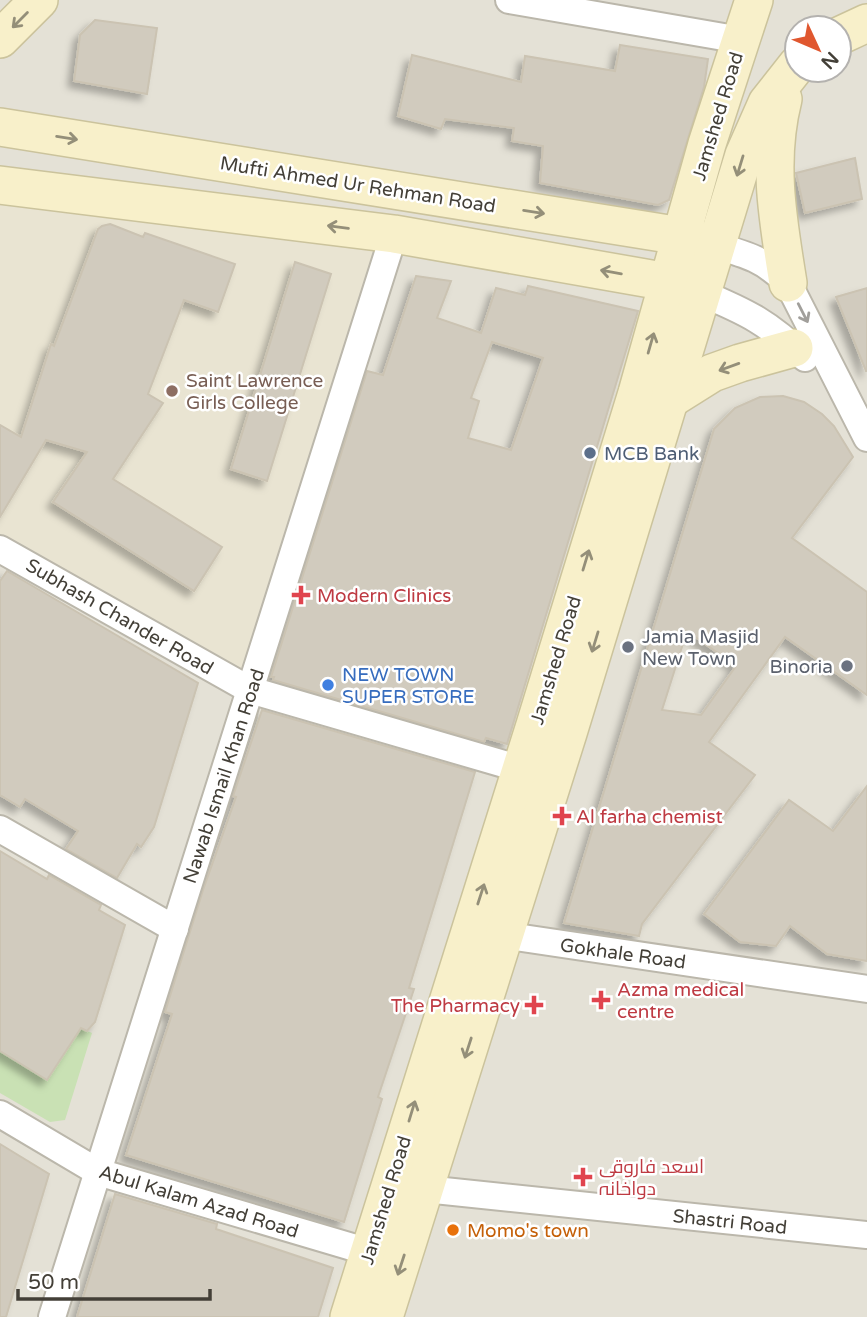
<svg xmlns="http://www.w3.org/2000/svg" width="867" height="1317" font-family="'Varela Round',Cairo,sans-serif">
	<defs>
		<filter id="shadow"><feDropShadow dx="-6" dy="6" stdDeviation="3.5" flood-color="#0004"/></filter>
	</defs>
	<rect width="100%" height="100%" fill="#f1efe7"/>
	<path fill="#e4e1d6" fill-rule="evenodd" d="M0,0H867V1317H0ZM797,28H839V70H797Z"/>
	<path fill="#e9e4d2" d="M0,185L394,234L250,690L0,549Z"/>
	<path fill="#c9e1b4" d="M81,1028L92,1033L65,1120L50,1122L0,1093V1051L47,1080Z"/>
	<g fill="#d1cbbe" stroke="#cbc3b2" stroke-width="2" fill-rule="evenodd" filter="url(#shadow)">
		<path d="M95,20L157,28L147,94L74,81L80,35Z"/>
		<path d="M620,45L708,59L704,87L669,200L658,205L540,183L543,146L512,141L514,128L445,119L441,129L398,116L412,55L521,82L525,56L615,71Z"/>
		<path d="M855,158L862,199L805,213L796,173Z"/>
		<path d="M110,224L143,237L145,233L235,264L218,312L184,300L148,394L163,403L113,479L222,547L194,591L53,502L87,452L46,440L0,517V425L21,437L51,344L54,346L98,229L102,226Z"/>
		<path d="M295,262L331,274L267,481L231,469Z"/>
		<path d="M416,276L451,281L437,318L481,333L496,288L525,295L528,286L638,311L507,744L486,738L484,742L273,680L274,677H271L367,371L383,375ZM492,342L543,358L511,450L468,438L479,401L471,398Z"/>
		<path d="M867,288V371H866L836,297Z"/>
		<path d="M783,396L804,402L822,414L834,426L853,457L792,538L867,592V695L785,637L709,742L755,775L642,924L639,936L564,923L714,429L735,408L760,397ZM687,631L736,666L701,715L662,710Z"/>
		<path d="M7,571L198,683L154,827L141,847L137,844L117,878L66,849L78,831L25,799L20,807L0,795V581Z"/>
		<path d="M262,710L475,772L409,988L414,989L378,1097L382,1099L344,1222L126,1155L172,1014L165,1012L203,890L236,797L233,796Z"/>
		<path d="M867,786V961L827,954L790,926L776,946L740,942L704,914L789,800L833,831Z"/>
		<path d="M0,851L47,879L49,875L101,905L99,910L125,925L95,1022L87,1031L81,1028L47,1080L0,1051Z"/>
		<path d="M0,1144L49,1174L6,1317H0Z"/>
		<path d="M115,1194L217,1224L216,1229L333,1268L318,1317H77Z"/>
	</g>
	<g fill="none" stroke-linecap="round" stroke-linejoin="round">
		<defs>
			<g id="street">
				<path d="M509,0L741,40"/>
				<path d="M716,246C748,255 763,259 788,283L867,438"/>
				<path d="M701,293C747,312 769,323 805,358"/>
				<path d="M0,549L250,690L521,769"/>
				<path d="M0,829L175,929"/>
				<path d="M488,933L867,989"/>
				<path d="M0,1114L98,1172L369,1252"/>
				<path d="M425,1189L867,1235"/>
				<path d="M52,1317L394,234"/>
			</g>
			<g id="secondary">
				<path d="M839,36L867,23"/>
				<path d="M0,39L39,0"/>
				<path d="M783,99C767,162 778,220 788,283"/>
				<path d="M0,127L681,236L703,242"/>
				<path d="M0,185L394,234L668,282L690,289"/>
				<path d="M669,400L712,373L740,363L794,348"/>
				<path d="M349,1317L535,725L637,393L707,144L754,0"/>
				<path d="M384,1317L568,733L744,155L767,103L797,65"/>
			</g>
		</defs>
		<use href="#street" stroke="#bbb7ab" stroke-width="30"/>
		<use href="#secondary" stroke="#cbc39c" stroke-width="40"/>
		<use href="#street" stroke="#fff" stroke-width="26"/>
		<use href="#secondary" stroke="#f8f0ca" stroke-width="37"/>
	</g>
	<defs><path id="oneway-shaft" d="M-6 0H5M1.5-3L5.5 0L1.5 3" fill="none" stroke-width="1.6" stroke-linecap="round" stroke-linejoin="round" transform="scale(1.75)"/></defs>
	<g stroke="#948f79">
		<use href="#oneway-shaft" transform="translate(20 20) rotate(135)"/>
		<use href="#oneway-shaft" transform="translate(67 138) rotate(9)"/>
		<use href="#oneway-shaft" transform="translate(740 166) rotate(107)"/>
		<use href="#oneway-shaft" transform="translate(534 212) rotate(9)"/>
		<use href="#oneway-shaft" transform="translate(338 227) rotate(-173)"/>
		<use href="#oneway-shaft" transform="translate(611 272) rotate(-170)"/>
		<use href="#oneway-shaft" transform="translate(651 343) rotate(-74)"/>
		<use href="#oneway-shaft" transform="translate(729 367) rotate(160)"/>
		<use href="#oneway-shaft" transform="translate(586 560) rotate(-73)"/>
		<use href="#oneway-shaft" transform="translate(595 642) rotate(107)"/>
		<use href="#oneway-shaft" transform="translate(481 894) rotate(-72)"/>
		<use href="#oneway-shaft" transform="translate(468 1048) rotate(108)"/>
		<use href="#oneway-shaft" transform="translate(412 1111) rotate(-73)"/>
		<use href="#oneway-shaft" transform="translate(401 1265) rotate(108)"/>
	</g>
	<use stroke="#a19f9b" href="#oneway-shaft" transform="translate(803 313) rotate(63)"/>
	<circle fill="#8d6e63" stroke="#fff" stroke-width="2.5" cx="172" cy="391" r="7"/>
	<circle fill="#5c6f8a" stroke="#fff" stroke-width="2.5" cx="590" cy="453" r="7"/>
	<g fill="#e0444e" stroke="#fff" stroke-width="2.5">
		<path d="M297.5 584.5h7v7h7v7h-7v7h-7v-7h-7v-7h7z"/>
		<path d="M558.5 805.5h7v7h7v7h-7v7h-7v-7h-7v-7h7z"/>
		<path d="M597.5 989.5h7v7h7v7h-7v7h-7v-7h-7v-7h7z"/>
		<path d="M530.5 994.5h7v7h7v7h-7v7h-7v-7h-7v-7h7z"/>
		<path d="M579.5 1166.5h7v7h7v7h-7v7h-7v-7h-7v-7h7z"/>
	</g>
	<g fill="#6b7280" stroke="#fff" stroke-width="2.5">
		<circle cx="628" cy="647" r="7"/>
		<circle cx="847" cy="666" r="7"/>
	</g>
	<circle fill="#3f7fe0" stroke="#fff" stroke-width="2.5" cx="328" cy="685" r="7"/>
	<circle fill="#e8710a" stroke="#fff" stroke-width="2.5" cx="453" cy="1230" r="7"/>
	<g text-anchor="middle" stroke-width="5" stroke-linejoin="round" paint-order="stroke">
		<g font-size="19" fill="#433f37" stroke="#fff">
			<text transform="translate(717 116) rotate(-73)" y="7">Jamshed Road</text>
			<text transform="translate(358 184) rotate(9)" y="7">Mufti Ahmed Ur Rehman Road</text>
			<text transform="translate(120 616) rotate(30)" y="7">Subhash Chander Road</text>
			<text transform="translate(555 660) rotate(-73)" y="7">Jamshed Road</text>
			<text transform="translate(223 776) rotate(-72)" y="7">Nawab Ismail Khan Road</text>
			<text transform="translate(623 953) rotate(8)" y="7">Gokhale Road</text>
			<text transform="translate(385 1200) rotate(-73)" y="7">Jamshed Road</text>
			<text transform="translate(199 1201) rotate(17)" y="7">Abul Kalam Azad Road</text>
			<text transform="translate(730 1221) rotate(6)" y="7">Shastri Road</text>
		</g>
		<g font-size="19" fill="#785e54" stroke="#fff" text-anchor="start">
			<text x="186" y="387">Saint Lawrence<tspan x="186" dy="22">Girls College</tspan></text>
		</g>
		<g font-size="19" fill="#4e5e75" stroke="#fff" text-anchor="start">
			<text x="604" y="460">MCB Bank</text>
		</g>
		<g font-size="19" fill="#be3a42" stroke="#fff" text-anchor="start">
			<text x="317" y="602">Modern Clinics</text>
			<text x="576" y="823">Al farha chemist</text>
			<text x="617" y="996">Azma medical<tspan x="617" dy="22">centre</tspan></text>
			<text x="520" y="1012" text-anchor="end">The Pharmacy</text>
			<text x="599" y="1173">اسعد فاروقی<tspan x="599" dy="22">دواخانہ</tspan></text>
		</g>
		<g font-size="19" fill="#5b616d" stroke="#fff" text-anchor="start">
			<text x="642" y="643">Jamia Masjid<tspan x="642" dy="22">New Town</tspan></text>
			<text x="833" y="673" text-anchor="end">Binoria</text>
		</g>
		<g font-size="19" fill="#366cbe" stroke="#fff" text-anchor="start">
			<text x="342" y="681">NEW TOWN<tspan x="342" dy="22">SUPER STORE</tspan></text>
		</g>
		<g font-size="19" fill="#c56008" stroke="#fff" text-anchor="start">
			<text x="467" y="1237">Momo's town</text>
		</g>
	</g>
	<g transform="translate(818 49) rotate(134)"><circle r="33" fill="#ffffff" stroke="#b4b2af" stroke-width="2"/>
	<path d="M0-5L12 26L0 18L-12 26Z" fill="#e0572f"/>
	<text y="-10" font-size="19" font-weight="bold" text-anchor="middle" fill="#433f37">N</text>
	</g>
	<path d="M18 1289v10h192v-10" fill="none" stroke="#433f37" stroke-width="3.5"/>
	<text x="28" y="1289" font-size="21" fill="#433f37" stroke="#ffffff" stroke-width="5" paint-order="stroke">50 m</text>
</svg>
